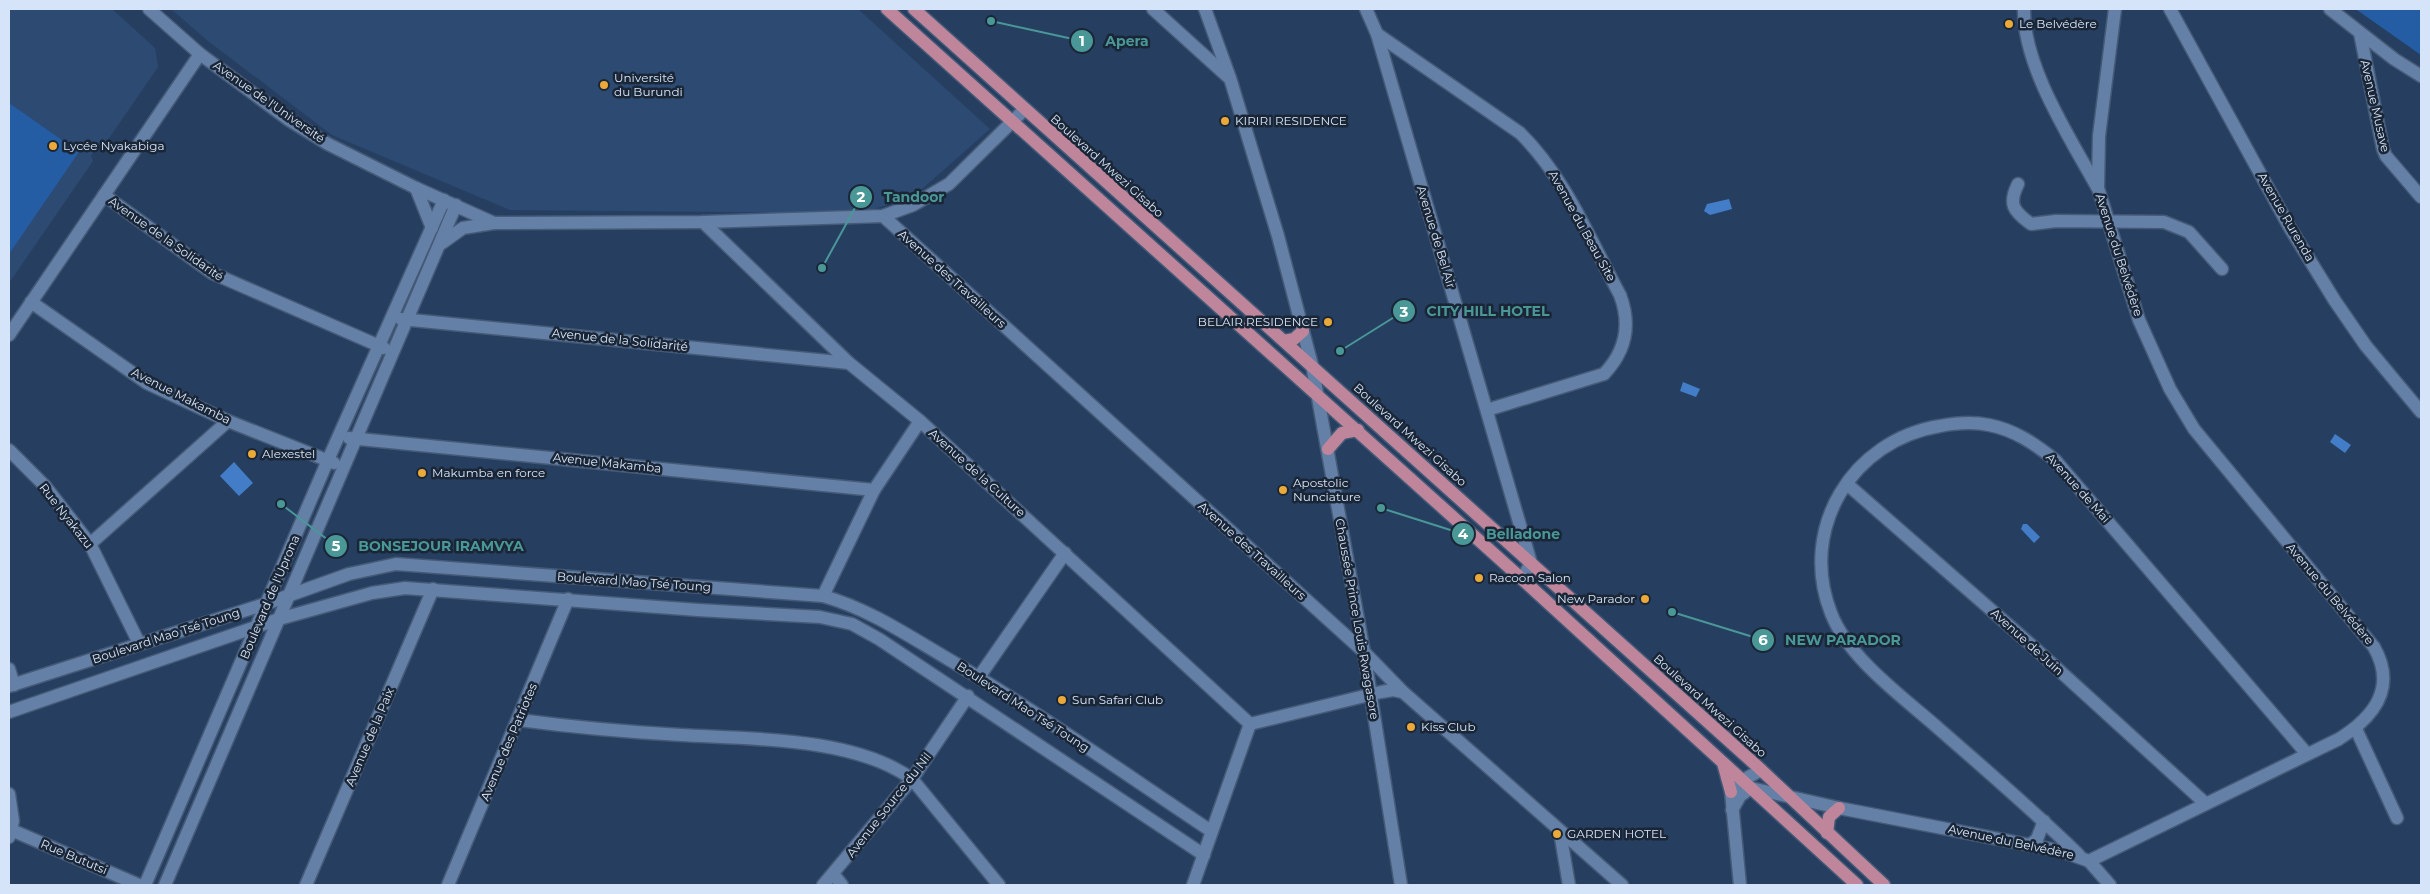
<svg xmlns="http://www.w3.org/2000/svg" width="2430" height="894" font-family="Montserrat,sans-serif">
	<rect width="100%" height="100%" fill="#263f61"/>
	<g fill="#2c4a72">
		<path d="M9,9H112L155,48L158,67L103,147L98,146L91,156L93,161L9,283Z"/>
		<path d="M171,9H858L990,129L913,197L874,209L836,213L510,210L332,135L208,41Z"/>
	</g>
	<g fill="#245da4">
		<path d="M2355,9H2421V55L2357,10Z"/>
		<path d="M9,103L79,152L9,254Z"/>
	</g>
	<g fill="#437dc8">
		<path d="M1729,199L1732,209L1710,215L1704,211L1707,204Z"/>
		<path d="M1683,382L1700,389L1696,397L1680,391Z"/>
		<path d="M2335,434L2351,445L2345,453L2330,442Z"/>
		<path d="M234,462L253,483L239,496L220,476Z"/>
		<path d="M2023,524H2027L2040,537L2034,543L2021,529Z"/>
	</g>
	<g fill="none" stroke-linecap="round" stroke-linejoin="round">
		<defs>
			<g id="minor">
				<path d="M149,9L200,54"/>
				<path d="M1153,9L1227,76"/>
				<path d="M1205,9L1230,78L1278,236L1312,365L1364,652L1401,885"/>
				<path d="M1366,9L1377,34L1531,563L1522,579"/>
				<path d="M2024,9C2023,66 2070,138 2097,187"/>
				<path d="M2170,9L2290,228L2335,301L2366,346L2421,412"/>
				<path d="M2330,9L2394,59L2421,76"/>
				<path d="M2360,33L2383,149L2386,156L2421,197"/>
				<path d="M1377,34L1520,133C1565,177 1590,240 1620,295C1631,324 1626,351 1604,374L1487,410"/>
				<path d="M2018,184C2008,204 2013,211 2031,224L2056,221L2164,222L2189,232L2222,269"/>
				<path d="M416,188L432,228"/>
				<path d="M104,195L212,273L384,348"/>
				<path d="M883,216L1364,652L1403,692L1622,885"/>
				<path d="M703,222L849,363L920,421L1250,724"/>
				<path d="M442,243L463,228L494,223"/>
				<path d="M31,302L147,383L228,421L334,463"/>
				<path d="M401,319L849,363"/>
				<path d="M9,335L200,54L289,120L328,144L416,188L494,223L703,222L883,216L913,205L949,184L1025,109"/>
				<path d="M349,438L874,490"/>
				<path d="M9,450L45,486L90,544L139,643"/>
				<path d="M1847,484L2029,643L2205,803"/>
				<path d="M90,544L228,421"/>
				<path d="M823,596L874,490L920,421"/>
				<path d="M9,669L14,685"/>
				<path d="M979,677L1065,553"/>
				<path d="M9,686L268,603L349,574L396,564L823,596C869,609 907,635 948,659C1038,712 1124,773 1211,831"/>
				<path d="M9,712L279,619L372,593L405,588L698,610L820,617L852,624L879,639L1204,855"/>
				<path d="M519,720C572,727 627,732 681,735C751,739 854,737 912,779L999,885"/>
				<path d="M2356,729L2397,818"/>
				<path d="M9,794L13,821L9,837"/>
				<path d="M1732,810L1740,796L1751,788L1839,808L2061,851L2089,861L2339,739C2374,717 2397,688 2374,647L2194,429L2170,389L2139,320L2098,188L2099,136L2115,9"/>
				<path d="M9,829L139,885"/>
				<path d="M1560,832L1569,885"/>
				<path d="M2030,845L2037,839L2044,821"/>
				<path d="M2079,855C2034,811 1986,770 1938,728C1903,697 1848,658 1831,613C1798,529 1852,440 1940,426C1956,423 1974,422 1989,425C2015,430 2035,444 2055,460L2307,754"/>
				<path d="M2089,861L2110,885"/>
				<path d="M834,875L842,885"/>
				<path d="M145,885L328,460L444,200"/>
				<path d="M165,885L456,205"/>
				<path d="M306,885L433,589"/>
				<path d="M448,885L568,599"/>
				<path d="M823,885L912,779L968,696"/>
				<path d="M1193,885L1250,724L1381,692L1393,690L1403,692"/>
				<path d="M1740,885L1731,792L1736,784L1761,770"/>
			</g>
			<g id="major">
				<path d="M887,9L1522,579L1857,885"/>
				<path d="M914,9L1758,767L1884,885"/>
				<path d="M1284,341L1294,339L1303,331"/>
				<path d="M1328,449L1342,433L1358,430"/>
				<path d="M1723,763L1731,792"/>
				<path d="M1827,833L1829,817L1839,808"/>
			</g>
		</defs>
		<use href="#minor" stroke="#455a77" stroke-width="15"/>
		<use href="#major" stroke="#455a77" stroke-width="15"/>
		<use href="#minor" stroke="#6480a6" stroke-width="12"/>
		<use href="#major" stroke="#bf869b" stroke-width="12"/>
	</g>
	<g fill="#eba93a" stroke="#1a2636" stroke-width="2">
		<circle cx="2009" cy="24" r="5"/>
		<circle cx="604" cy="85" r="5"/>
		<circle cx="1225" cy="121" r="5"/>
		<circle cx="53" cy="146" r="5"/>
		<circle cx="1328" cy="322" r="5"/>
		<circle cx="252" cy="454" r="5"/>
		<circle cx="422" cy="473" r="5"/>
		<circle cx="1283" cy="490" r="5"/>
		<circle cx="1479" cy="578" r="5"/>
		<circle cx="1645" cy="599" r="5"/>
		<circle cx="1062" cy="700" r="5"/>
		<circle cx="1411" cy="727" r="5"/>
		<circle cx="1557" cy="834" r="5"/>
	</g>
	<g text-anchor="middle" stroke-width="5" stroke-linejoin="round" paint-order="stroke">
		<g font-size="12" fill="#d5e4f9" stroke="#1a2636" text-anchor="start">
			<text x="2019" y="28">Le Belvédère</text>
			<text x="614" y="82">Université<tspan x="614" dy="14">du Burundi</tspan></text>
			<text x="1235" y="125">KIRIRI RESIDENCE</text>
			<text x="63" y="150">Lycée Nyakabiga</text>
			<text x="1318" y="326" text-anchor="end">BELAIR RESIDENCE</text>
			<text x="262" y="458">Alexestel</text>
			<text x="432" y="477">Makumba en force</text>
			<text x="1293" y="487">Apostolic<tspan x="1293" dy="14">Nunciature</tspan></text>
			<text x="1489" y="582">Racoon Salon</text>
			<text x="1635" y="603" text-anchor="end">New Parador</text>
			<text x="1072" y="704">Sun Safari Club</text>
			<text x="1421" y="731">Kiss Club</text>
			<text x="1567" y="838">GARDEN HOTEL</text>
		</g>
		<g font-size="12" fill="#d5e4f9" stroke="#1a2636">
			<text transform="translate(269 102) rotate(35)" y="4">Avenue de l'Université</text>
			<text transform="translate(2375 106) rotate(77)" y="4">Avenue Musave</text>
			<text transform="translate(1107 166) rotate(42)" y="4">Boulevard Mwezi Gisabo</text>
			<text transform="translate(2286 217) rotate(60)" y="4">Avenue Rurenda</text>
			<text transform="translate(1582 226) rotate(61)" y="4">Avenue du Beau Site</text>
			<text transform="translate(1436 237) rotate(73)" y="4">Avenue de Bel Air</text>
			<text transform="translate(166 239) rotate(35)" y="4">Avenue de la Solidarité</text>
			<text transform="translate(2119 255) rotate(72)" y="4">Avenue du Belvédère</text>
			<text transform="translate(952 279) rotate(42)" y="4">Avenue des Travailleurs</text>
			<text transform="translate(620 340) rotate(6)" y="4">Avenue de la Solidarité</text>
			<text transform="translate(181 396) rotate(27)" y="4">Avenue Makamba</text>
			<text transform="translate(1410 435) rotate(42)" y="4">Boulevard Mwezi Gisabo</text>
			<text transform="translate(607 463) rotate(6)" y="4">Avenue Makamba</text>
			<text transform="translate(977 473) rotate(42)" y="4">Avenue de la Culture</text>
			<text transform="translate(2078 488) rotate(48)" y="4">Avenue de Mai</text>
			<text transform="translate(66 516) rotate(52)" y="4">Rue Nyakazu</text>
			<text transform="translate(1252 551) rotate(42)" y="4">Avenue des Travailleurs</text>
			<text transform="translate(634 582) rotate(4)" y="4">Boulevard Mao Tsé Toung</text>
			<text transform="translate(2330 594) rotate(50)" y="4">Avenue du Belvédère</text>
			<text transform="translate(270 597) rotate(-67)" y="4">Boulevard de l'Uprona</text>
			<text transform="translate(1357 619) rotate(80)" y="4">Chaussée Prince Louis Rwagasore</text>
			<text transform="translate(166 636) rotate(-18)" y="4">Boulevard Mao Tsé Toung</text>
			<text transform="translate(2027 642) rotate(42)" y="4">Avenue de Juin</text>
			<text transform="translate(1710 706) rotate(42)" y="4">Boulevard Mwezi Gisabo</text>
			<text transform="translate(1023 707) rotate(33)" y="4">Boulevard Mao Tsé Toung</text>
			<text transform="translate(370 737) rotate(-67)" y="4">Avenue de la Paix</text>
			<text transform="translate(509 742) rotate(-67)" y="4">Avenue des Patriotes</text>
			<text transform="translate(889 805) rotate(-52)" y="4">Avenue Source du Nil</text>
			<text transform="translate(2011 842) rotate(12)" y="4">Avenue du Belvédère</text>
			<text transform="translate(74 857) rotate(23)" y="4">Rue Bututsi</text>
		</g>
	</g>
	<path fill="none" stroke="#4a9798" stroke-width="2" d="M991 21L1082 41M822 268L861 197M1340 351L1404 311M1381 508L1463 534M281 504L336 546M1672 612L1763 640"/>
	<g fill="#4a9798" stroke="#1a2636" stroke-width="2">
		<circle cx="991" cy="21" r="5"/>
		<circle cx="822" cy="268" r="5"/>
		<circle cx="1340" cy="351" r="5"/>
		<circle cx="1381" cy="508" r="5"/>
		<circle cx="281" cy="504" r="5"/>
		<circle cx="1672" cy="612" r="5"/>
		<circle cx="1082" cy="41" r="12"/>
		<circle cx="861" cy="197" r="12"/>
		<circle cx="1404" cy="311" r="12"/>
		<circle cx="1463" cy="534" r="12"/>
		<circle cx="336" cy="546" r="12"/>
		<circle cx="1763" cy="640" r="12"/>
	</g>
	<g font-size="15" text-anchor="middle" font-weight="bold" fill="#fff">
		<text x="1082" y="46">1</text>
		<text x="861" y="202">2</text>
		<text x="1404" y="317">3</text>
		<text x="1463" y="539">4</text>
		<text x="336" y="551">5</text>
		<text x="1763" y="645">6</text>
	</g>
	<g font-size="14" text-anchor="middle" font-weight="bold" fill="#4a9798" stroke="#1a2636" stroke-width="5" stroke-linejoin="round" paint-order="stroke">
		<text x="1127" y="46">Apera</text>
		<text x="914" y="202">Tandoor</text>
		<text x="1488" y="316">CITY HILL HOTEL</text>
		<text x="1523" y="539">Belladone</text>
		<text x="441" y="551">BONSEJOUR IRAMVYA</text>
		<text x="1843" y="645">NEW PARADOR</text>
	</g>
	<rect width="2430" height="894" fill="none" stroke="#d5e4f9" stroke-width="20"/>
</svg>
